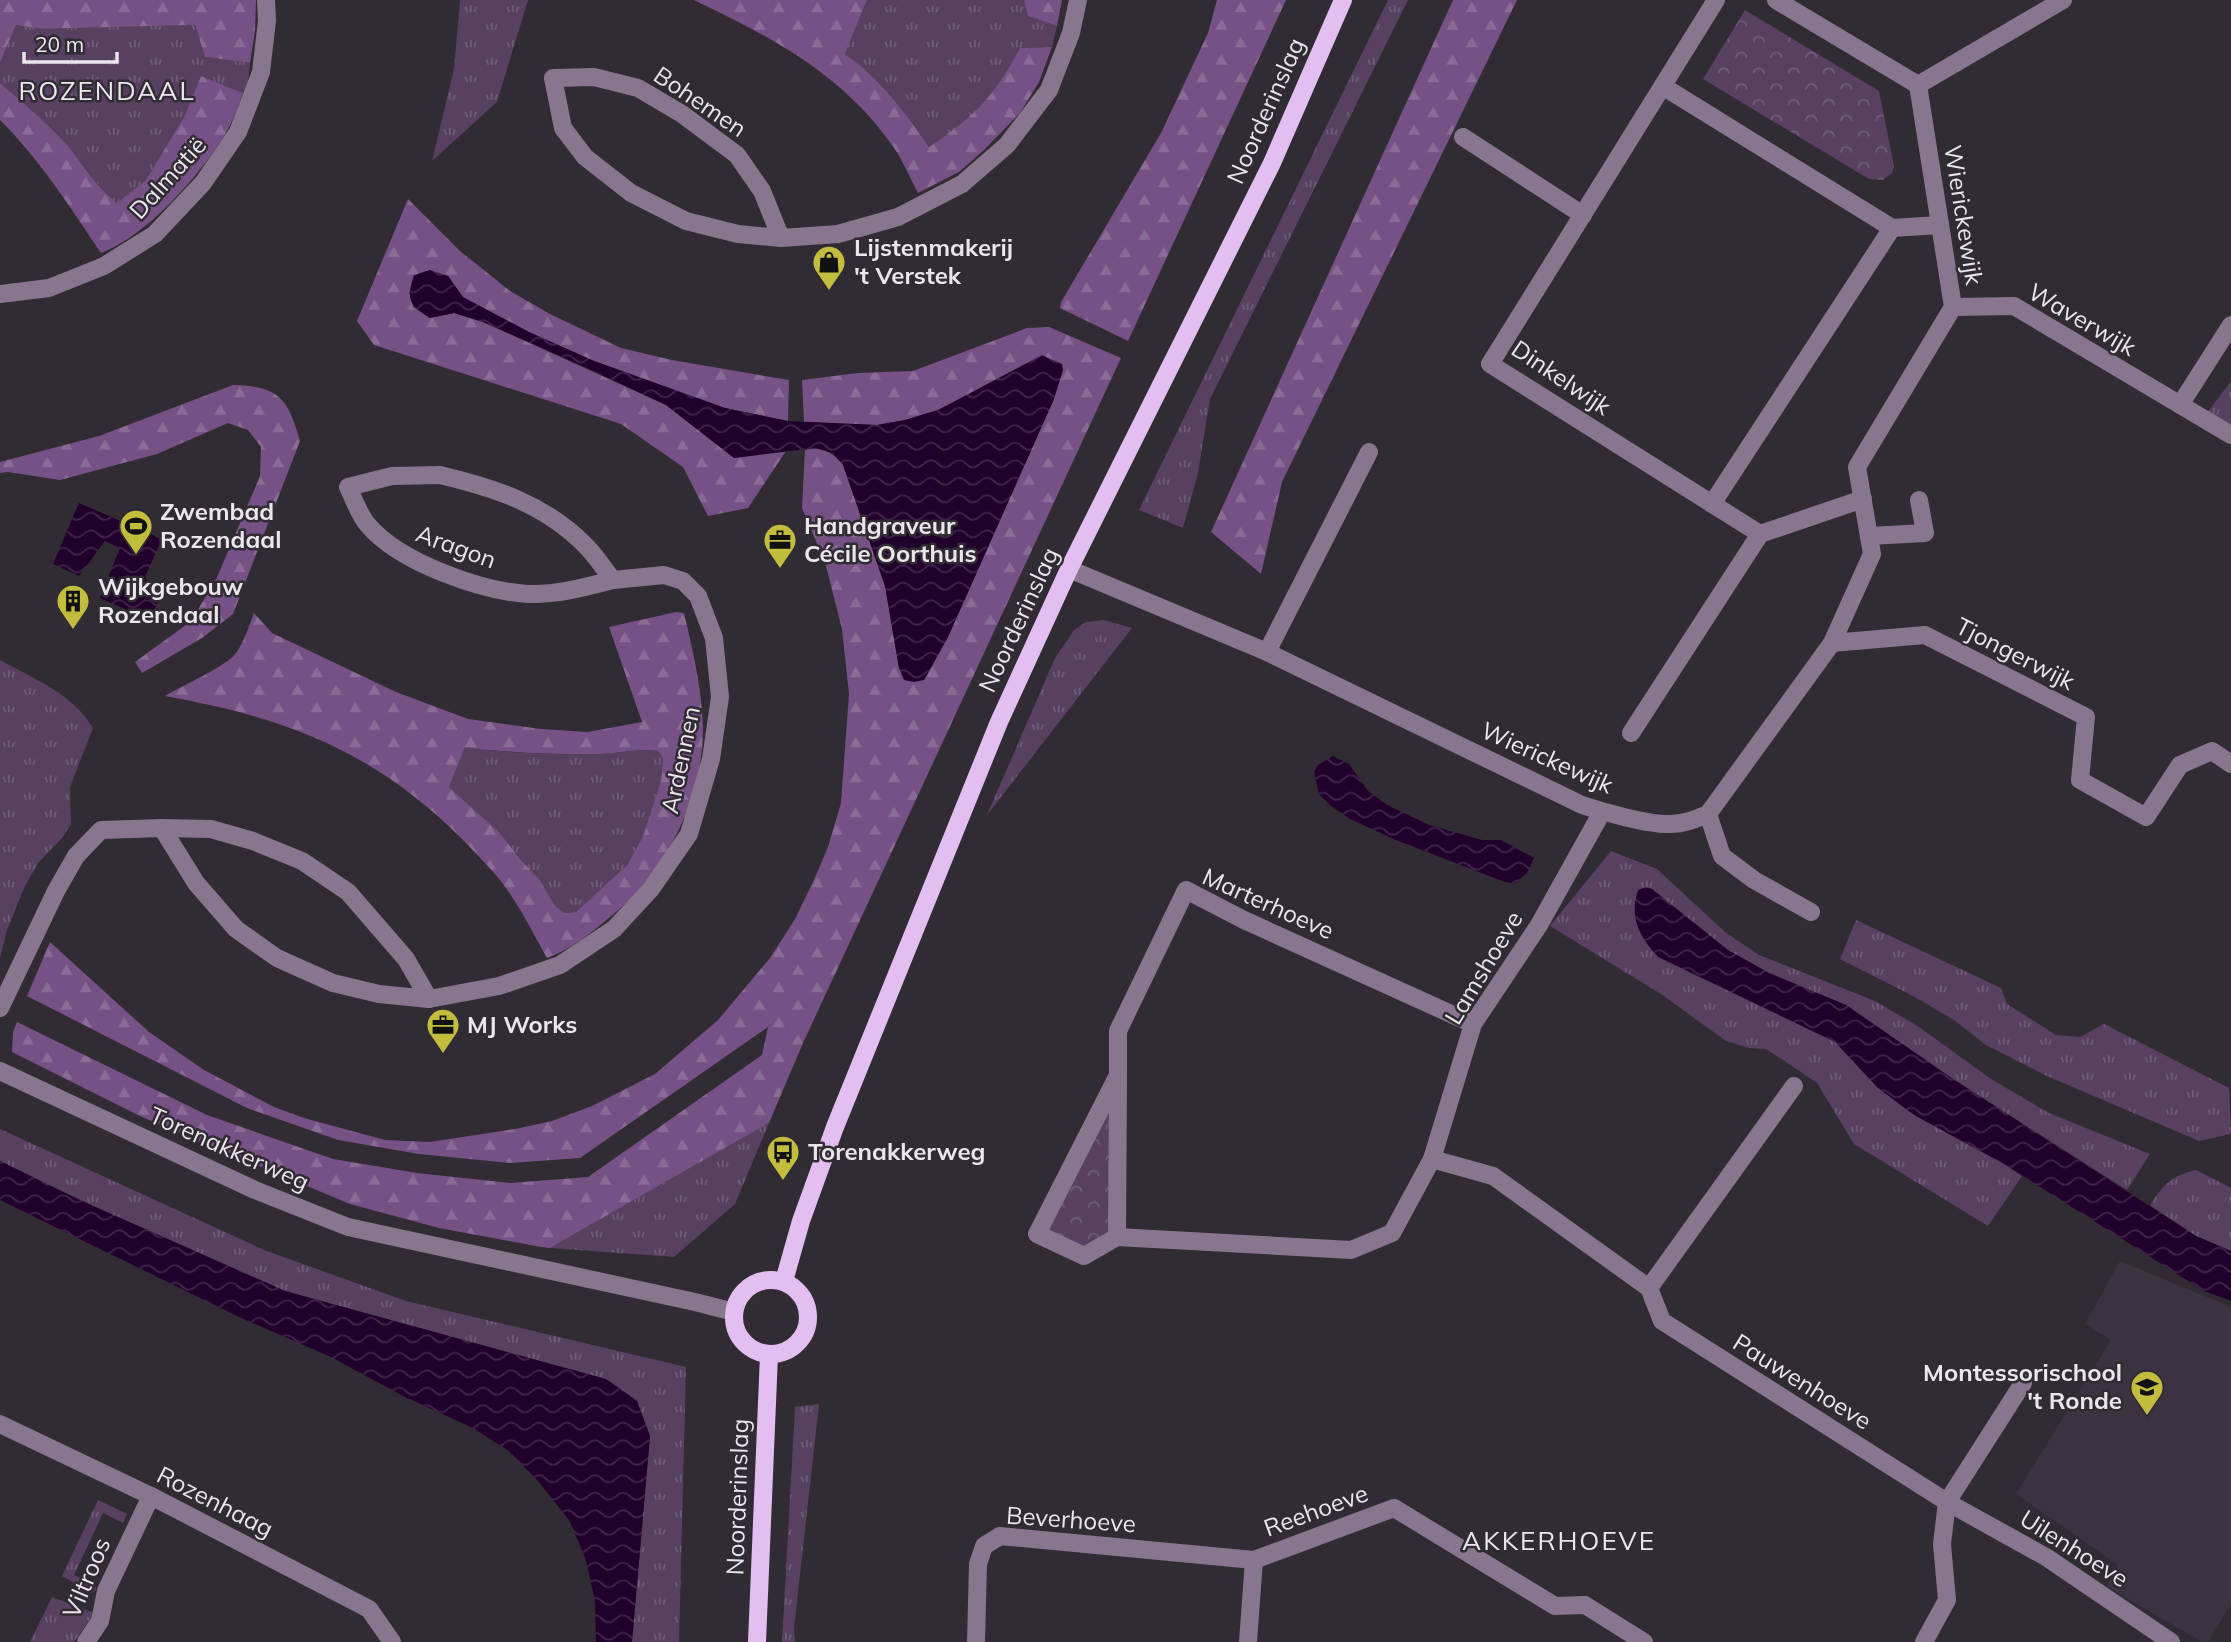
<svg xmlns="http://www.w3.org/2000/svg" width="2231" height="1642" font-family="Mulish,sans-serif">
	<defs>
		<pattern id="grass-tufts" width="24" height="20" patternUnits="userSpaceOnUse" patternTransform="scale(1.75)"><rect width="24" height="20" fill="#584061"/><path d="M3 7l-1-3M5 7V3M7 7l1-3M15 17l-1-3M17 17v-4M19 17l1-3" fill="none" stroke="#705c78"/></pattern>
		<pattern id="forest-firs" width="22" height="20" patternUnits="userSpaceOnUse" patternTransform="scale(1.75)"><rect width="22" height="20" fill="#765185"/><path d="M5 1l3.5 6h-7zM16 11l3.5 6h-7z" fill="#8a6a96"/></pattern>
		<pattern id="park-crowns" width="20" height="18" patternUnits="userSpaceOnUse" patternTransform="scale(1.75)"><rect width="20" height="18" fill="#584061"/><path d="M2 6a3 3 0 1 1 6 0M12 15a3 3 0 1 1 6 0" fill="none" stroke="#705c78"/></pattern>
		<pattern id="water-waves" width="16" height="10" patternUnits="userSpaceOnUse" patternTransform="scale(1.75)"><rect width="16" height="10" fill="#21002c"/><path d="M0 5q4-4 8 0t8 0" fill="none" stroke="#41254b"/></pattern>
	</defs>
	<rect width="100%" height="100%" fill="#312b33"/>
	<path fill="#3c3340" d="M2120,1261L2231,1307V1604L2208,1642H2202L2106,1586L2118,1565L2016,1494L2111,1340L2085,1324Z"/>
	<g fill="url(#grass-tufts)">
		<path d="M460,0H528L497,102L432,161L454,69Z"/>
		<path d="M867,0H1024L1028,16L1057,26L1052,47L1020,48C1010,67 1000,88 985,103C969,121 949,133 929,147C907,113 879,77 845,54Z"/>
		<path d="M1388,0H1408L1210,399L1198,473L1183,528L1139,510Z"/>
		<path d="M16,25L41,29L195,25L205,57L250,63L248,81L243,93L201,76L185,115L146,180L117,203C97,188 85,165 68,146C47,123 24,103 0,83V63Z"/>
		<path d="M2231,381V427L2207,413Z"/>
		<path d="M1104,620L1132,628L987,815L1055,658L1074,630L1086,622Z"/>
		<path d="M0,660C34,679 72,693 93,728L70,787L71,824L63,837L38,863L25,886L7,930L0,958Z"/>
		<path d="M465,746C502,754 565,755 603,754C622,753 640,748 658,751L663,758L661,780L643,836L627,865L576,912L565,913L556,907L539,879L520,859L500,833L449,787Z"/>
		<path d="M1611,851L1657,869L1725,932L1759,955L1875,1001L1919,1027L1991,1079L2049,1113L2150,1154L2127,1190L1953,1079L1846,1005L1769,973L1728,950L1776,1012L1835,1042L1852,1059L2022,1176L1988,1226L1854,1144L1817,1083L1792,1066L1766,1049L1749,1048L1726,1041L1661,994L1550,926Z"/>
		<path d="M1856,920L2001,988L2007,1004L2056,1035L2080,1037L2104,1024L2229,1088L2231,1134L2199,1141L2047,1076L1986,1045L1954,1020L1913,996L1840,959Z"/>
		<path d="M769,1123L735,1204L674,1257L550,1248Z"/>
		<path d="M0,1129L264,1250L406,1301L686,1367L679,1642H632L650,1436L637,1401L606,1379L285,1291L82,1201L0,1161Z"/>
		<path d="M2196,1170L2231,1188V1251L2196,1236L2150,1205C2164,1184 2171,1176 2196,1170Z"/>
		<path d="M819,1404L794,1628L795,1642H782L795,1407Z"/>
		<path d="M98,1500L127,1514L123,1523L103,1513L74,1575L94,1585L96,1589L92,1593L62,1576Z"/>
		<path d="M52,1597L92,1612L93,1615L74,1642H30Z"/>
	</g>
	<g fill="url(#forest-firs)" fill-rule="evenodd">
		<path d="M0,0H256L255,31L250,63L205,57L195,25L41,29L16,25L0,63Z"/>
		<path d="M694,0H867L845,54C880,78 906,113 929,147C975,116 994,97 1020,48L1052,47L1039,82L1020,113L984,150L959,172L918,193C909,176 901,156 889,141C839,72 769,36 694,0Z"/>
		<path d="M1024,0H1062L1057,26L1028,16Z"/>
		<path d="M1217,0H1286L1128,341L1060,308L1061,302L1161,133L1208,33Z"/>
		<path d="M1453,0H1517L1282,482L1261,574L1211,532Z"/>
		<path d="M201,76L243,93C238,106 233,121 226,133C200,175 147,236 101,253C70,207 40,160 0,120V83C24,103 47,123 68,146C84,165 97,188 117,203L146,180L185,115Z"/>
		<path d="M408,199L460,251L510,291L550,314L621,348L672,360L789,380L788,421L725,408L594,361L529,332L462,297L448,276L409,292L413,307L430,318L454,313L483,322L666,405L734,458L786,451L748,508L708,516L683,467L621,424L374,345L357,321Z"/>
		<path d="M1049,327L1121,358L803,1043L769,1123L550,1248L541,1247L439,1228L350,1204L142,1117L12,1052L13,1032L17,1022L207,1115L333,1159L417,1173L510,1183L588,1177L762,1055L768,1027L580,1158L510,1163L419,1154L338,1140L247,1108L27,996L50,942L149,1032L204,1070L274,1107L304,1118L385,1140L430,1142L515,1129L552,1121L592,1106L655,1074L718,1020L770,958L795,919L813,882L828,847L841,803L849,694L842,629L825,562L802,508L805,450C822,446 832,452 843,465L885,586L899,668L924,680L948,637L1054,399L966,397L938,410L905,420L877,425L804,422L802,380L858,373L913,371L1027,328Z"/>
		<path d="M233,385C279,386 288,398 300,441L233,614L202,638L142,673L135,662L190,622L215,582L260,476L261,447L248,430L228,423L157,454L60,480L8,472L0,473V462L99,436Z"/>
		<path d="M676,612L684,613C693,651 702,690 703,728C703,801 665,873 609,918C591,933 570,950 547,958C535,937 524,914 510,894C498,875 480,858 465,842C376,752 288,718 165,696C181,686 227,666 236,653C244,642 249,626 254,613L272,633L396,692L468,719L541,729L588,732L642,722L609,627ZM465,747C509,753 558,755 603,754C622,753 640,748 658,751L663,758L661,780L643,836L627,865L576,912L565,913L556,907L539,879L520,859L500,833L449,787Z"/>
	</g>
	<g fill="url(#park-crowns)">
		<path d="M1745,10L1879,91L1894,166L1892,173L1883,180L1869,179L1703,79Z"/>
		<path d="M1118,1075L1117,1237L1084,1255L1037,1234Z"/>
	</g>
	<g fill="url(#water-waves)">
		<path d="M430,270L448,276L463,297L529,332L594,361L725,408L788,421L877,425L905,420L938,410L1042,355L1062,364L1063,370L1054,399L948,637L924,680L914,682L904,680L899,668L885,586L843,465L833,453L815,448L734,458L666,405L587,368L483,322L454,313L430,318C409,304 406,300 414,275Z"/>
		<path d="M79,503L162,539L145,577L160,598L150,620L100,598L120,548L105,541L79,576L53,564Z"/>
		<path d="M1333,756L1349,764L1368,791L1387,805L1429,825L1482,840H1501L1534,858L1527,873L1514,884L1502,881L1396,840L1350,819L1330,805L1319,794L1314,772L1318,765Z"/>
		<path d="M1646,887L1652,889L1728,950L1769,973L1846,1005L1953,1079L2196,1236L2231,1251V1301L2204,1291L2004,1164L1914,1115L1878,1088L1835,1042L1658,957C1639,936 1629,918 1638,890Z"/>
		<path d="M0,1161L82,1201L285,1291L606,1379L637,1401L650,1436L632,1642H596L595,1600L585,1557L569,1520L538,1481L509,1451L473,1428L405,1397L331,1357L239,1317L0,1200Z"/>
	</g>
	<g fill="none" stroke-linecap="round" stroke-linejoin="round">
		<g stroke="#87768e" stroke-width="18">
			<path d="M1716,0L1490,364L1760,534L1863,499"/>
			<path d="M1776,0L1918,85"/>
			<path d="M1664,87L1892,228L1940,225"/>
			<path d="M1463,137L1583,215"/>
			<path d="M781,238L762,191L737,155L682,114L638,88L594,77L553,78L563,128L585,157L631,193L686,221L738,234L781,238L838,234L898,217L962,184L1007,145L1049,90L1071,33L1078,0"/>
			<path d="M0,294L49,288L104,266L155,234L203,183L238,132L261,72L267,21L266,0"/>
			<path d="M1953,307L2014,306L2231,435"/>
			<path d="M2180,405L2231,325"/>
			<path d="M440,475C495,488 545,504 586,546C596,556 604,569 613,580C586,587 557,595 528,594C480,591 399,562 368,525C359,515 354,499 348,487L392,476Z"/>
			<path d="M1712,504L1892,228"/>
			<path d="M1869,536L1925,533L1919,500"/>
			<path d="M1069,569L1267,652L1582,805C1603,812 1649,825 1670,824C1684,824 1696,819 1708,814L1832,643L1872,554L1857,467L1953,307L1918,85L2063,0"/>
			<path d="M1832,643L1925,635L2086,717L2080,780L2146,817L2180,765L2212,751L2231,764"/>
			<path d="M1267,652L1369,452"/>
			<path d="M1631,733L1760,534"/>
			<path d="M1708,814L1722,856L1754,880L1811,912"/>
			<path d="M162,828L211,829L253,841L302,861L348,892L406,959L429,999"/>
			<path d="M0,1008L56,891L76,856L101,830L162,828L196,883L236,929L277,958L333,983L379,994L429,999L499,986L560,965L614,929L651,889L689,834L711,759L720,697L714,638L698,596L683,581L664,575L613,580"/>
			<path d="M1473,1024L1244,920L1186,890L1118,1031V1075L1037,1234L1084,1256L1117,1237L1351,1250L1392,1233L1432,1159L1473,1024L1539,925L1602,812"/>
			<path d="M0,1071L255,1190L348,1227L695,1302L734,1312"/>
			<path d="M1432,1159L1493,1176L1649,1288L1794,1086"/>
			<path d="M1117,1237L1118,1079"/>
			<path d="M1649,1288L1662,1321L1947,1502L2046,1557L2171,1642"/>
			<path d="M0,1424L151,1496L369,1609L392,1642"/>
			<path d="M86,1642L100,1621L106,1591L151,1496"/>
			<path d="M976,1642L978,1564L984,1546L1000,1536L1254,1560"/>
			<path d="M1248,1642L1254,1560L1394,1508L1555,1606L1585,1605L1644,1642"/>
			<path d="M1924,1642L1947,1600L1942,1544L1947,1502L2023,1383"/>
		</g>
		<g stroke="#e2bff0" stroke-width="18">
			<circle cx="771" cy="1317" r="37"/>
			<path d="M784,1281L801,1221L835,1127L999,722L1069,569L1272,163L1343,0"/>
			<path d="M757,1642L769,1355"/>
		</g>
	</g>
	<defs>
		<symbol id="shop-pin" viewBox="-11 -11 22 30"><path d="M0 17L-7.5 6A9.5 9.5 0 1 1 7.5 6Z" fill="#c3bd3e" stroke="#312b33"/><path d="M-5-2.5h2.3a2.7 3.5 0 0 1 5.4 0H5L5.5 6h-11ZM-1.5-2.5h3a1.5 2.3 0 0 0-3 0Z" fill="#111"/></symbol>
		<symbol id="stadium-pin" viewBox="-11 -11 22 30"><path d="M0 17L-7.5 6A9.5 9.5 0 1 1 7.5 6Z" fill="#c3bd3e" stroke="#312b33"/><path d="M0-5a6.5 5 0 1 0 0 10a6.5 5 0 1 0 0-10ZM-3.5-1.8h7v3.6h-7Z" fill="#111"/></symbol>
		<symbol id="office-pin" viewBox="-11 -11 22 30"><path d="M0 17L-7.5 6A9.5 9.5 0 1 1 7.5 6Z" fill="#c3bd3e" stroke="#312b33"/><path d="M-6-3h4V-5.5h4V-3h4V5H-6ZM-1-4.5V-3h2v-1.5ZM-6 0V1H6V0Z" fill="#111"/></symbol>
		<symbol id="building-pin" viewBox="-11 -11 22 30"><path d="M0 17L-7.5 6A9.5 9.5 0 1 1 7.5 6Z" fill="#c3bd3e" stroke="#312b33"/><path d="M-4-6H4V6H1V3H-1V6H-4ZM-2.5-4.3h1.7v1.8h-1.7ZM.8-4.3h1.7v1.8H.8ZM-2.5-1h1.7V.8h-1.7ZM.8-1h1.7V.8H.8Z" fill="#111"/></symbol>
		<symbol id="bus-pin" viewBox="-11 -11 22 30"><path d="M0 17L-7.5 6A9.5 9.5 0 1 1 7.5 6Z" fill="#c3bd3e" stroke="#312b33"/><path d="M-5-6H5V4H4V6H2V4H-2V6H-4V4H-5ZM-3.5-4V0h7V-4ZM-3.5 1.2v1.5H-2V1.2ZM2 1.2v1.5H3.5V1.2Z" fill="#111"/></symbol>
		<symbol id="school-pin" viewBox="-11 -11 22 30"><path d="M0 17L-7.5 6A9.5 9.5 0 1 1 7.5 6Z" fill="#c3bd3e" stroke="#312b33"/><path d="M0-5L7-2L0 1L-7-2ZM-4 1L0 2.5L4 1V4Q0 6-4 4Z" fill="#111"/></symbol>
	</defs>
	<g fill-rule="evenodd">
		<use href="#shop-pin" x="810" y="243" width="38" height="52"/>
		<use href="#stadium-pin" x="117" y="507" width="38" height="52"/>
		<use href="#office-pin" x="761" y="521" width="38" height="52"/>
		<use href="#building-pin" x="54" y="582" width="38" height="52"/>
		<use href="#office-pin" x="424" y="1006" width="38" height="52"/>
		<use href="#bus-pin" x="764" y="1133" width="38" height="52"/>
		<use href="#school-pin" x="2128" y="1368" width="38" height="52"/>
	</g>
	<g text-anchor="middle" stroke-width="5" stroke-linejoin="round" paint-order="stroke">
		<g font-size="24" fill="#eae6eb" stroke="#312b33">
			<text transform="translate(700 102) rotate(34)" y="8">Bohemen</text>
			<text transform="translate(1266 111) rotate(-66)" y="8">Noorderinslag</text>
			<text transform="translate(168 178) rotate(-48)" y="8">Dalmatië</text>
			<text transform="translate(1963 215) rotate(81)" y="8">Wierickewijk</text>
			<text transform="translate(2082 320) rotate(30)" y="8">Waverwijk</text>
			<text transform="translate(1561 378) rotate(34)" y="8">Dinkelwijk</text>
			<text transform="translate(456 547) rotate(20)" y="8">Aragon</text>
			<text transform="translate(1019 620) rotate(-65)" y="8">Noorderinslag</text>
			<text transform="translate(2015 654) rotate(27)" y="8">Tjongerwijk</text>
			<text transform="translate(1547 758) rotate(24)" y="8">Wierickewijk</text>
			<text transform="translate(681 760) rotate(-78)" y="8">Ardennen</text>
			<text transform="translate(1268 904) rotate(24)" y="8">Marterhoeve</text>
			<text transform="translate(1484 968) rotate(-59)" y="8">Lamshoeve</text>
			<text transform="translate(229 1149) rotate(24)" y="8">Torenakkerweg</text>
			<text transform="translate(1802 1382) rotate(32)" y="8">Pauwenhoeve</text>
			<text transform="translate(738 1497) rotate(-88)" y="8">Noorderinslag</text>
			<text transform="translate(215 1502) rotate(27)" y="8">Rozenhaag</text>
			<text transform="translate(1316 1511) rotate(-20)" y="8">Reehoeve</text>
			<text transform="translate(1071 1520) rotate(4)" y="8">Beverhoeve</text>
			<text transform="translate(2074 1549) rotate(32)" y="8">Uilenhoeve</text>
			<text transform="translate(87 1578) rotate(-67)" y="8">Viltroos</text>
		</g>
		<g font-size="24" font-weight="bold" fill="#eae6eb" stroke="#312b33" text-anchor="start">
			<text x="854" y="256">Lijstenmakerij<tspan x="854" dy="28">'t Verstek</tspan></text>
			<text x="160" y="520">Zwembad<tspan x="160" dy="28">Rozendaal</tspan></text>
			<text x="804" y="534">Handgraveur<tspan x="804" dy="28">Cécile Oorthuis</tspan></text>
			<text x="98" y="595">Wijkgebouw<tspan x="98" dy="28">Rozendaal</tspan></text>
			<text x="467" y="1033">MJ Works</text>
			<text x="808" y="1160">Torenakkerweg</text>
			<text x="2122" y="1381" text-anchor="end">Montessorischool<tspan x="2122" dy="28">'t Ronde</tspan></text>
		</g>
		<g font-size="26" letter-spacing="2" fill="#eae6eb" stroke="#312b33">
			<text x="107" y="100">ROZENDAAL</text>
			<text x="1559" y="1550">AKKERHOEVE</text>
		</g>
	</g>
	<path d="M24 52v10h93v-10" fill="none" stroke="#eae6eb" stroke-width="3.5"/>
	<text x="35" y="52" font-size="21" fill="#eae6eb" stroke="#312b33" stroke-width="5" paint-order="stroke">20 m</text>
</svg>
